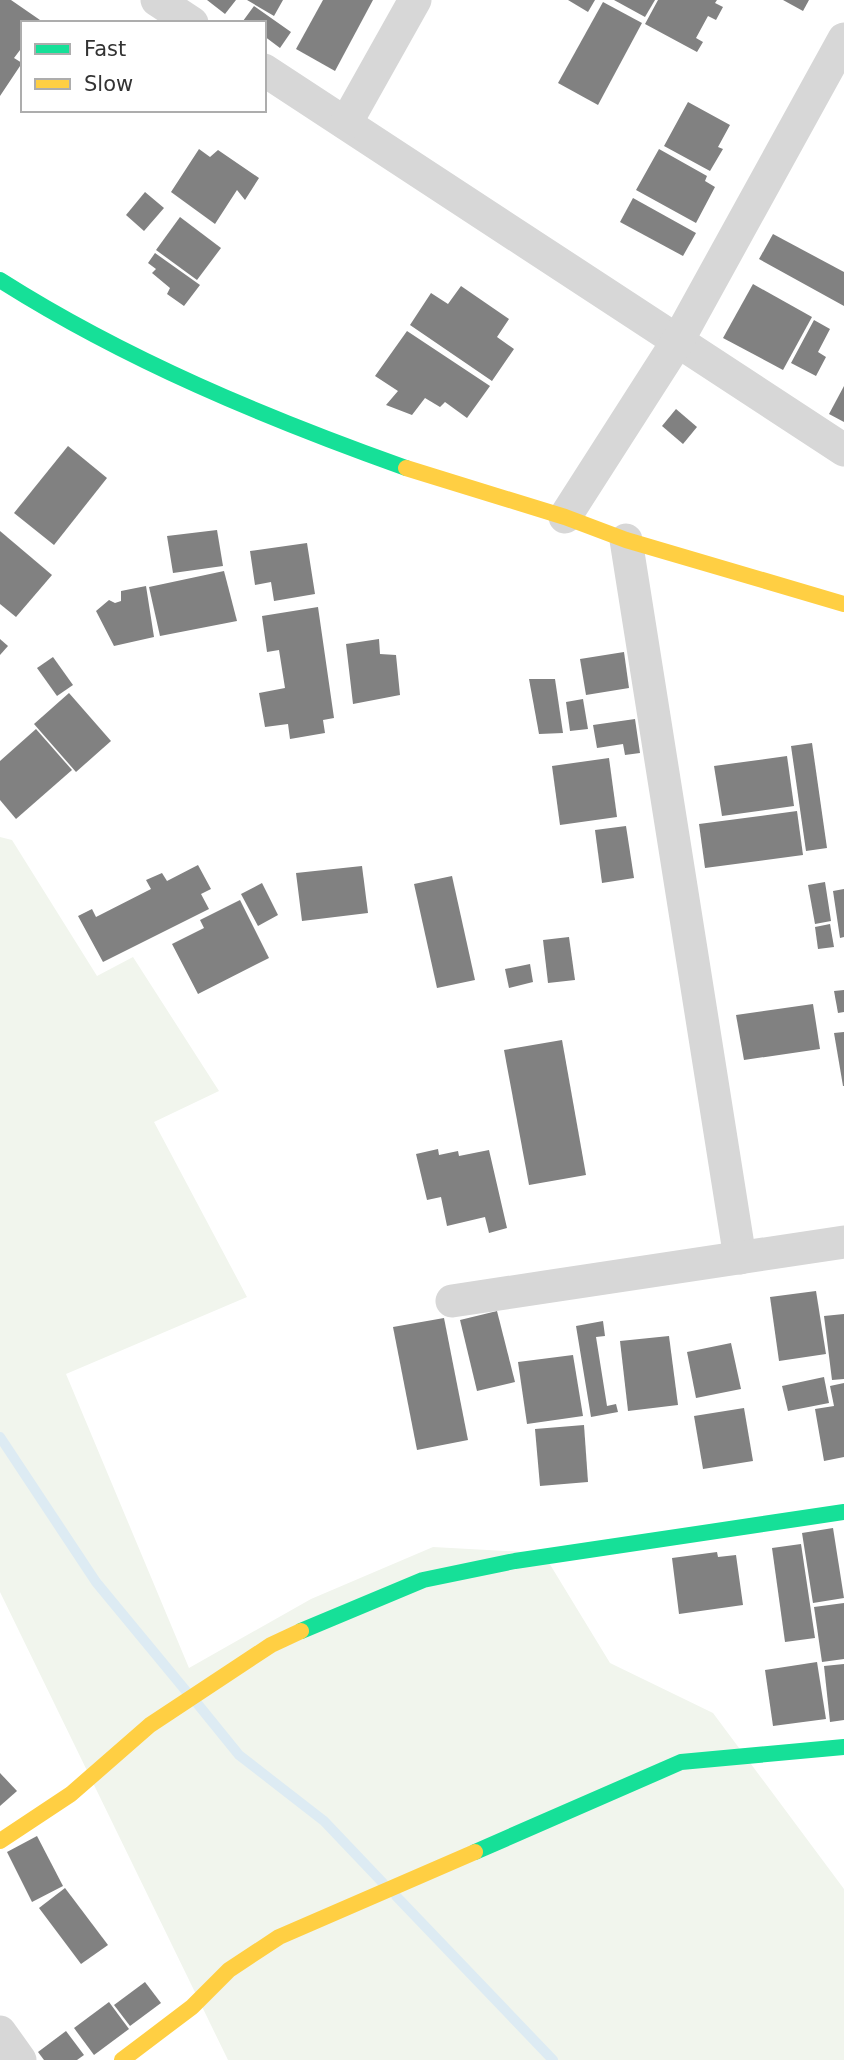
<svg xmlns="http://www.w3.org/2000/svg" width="844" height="2060" font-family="'DejaVu Sans',sans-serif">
	<rect width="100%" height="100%" fill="#fff"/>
	<path fill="#f1f5ed" d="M0,837L12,840L97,976L133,957L219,1091L154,1122L247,1297L66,1374L189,1668L311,1599L433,1547L543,1553L610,1663L713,1713L844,1889V2060H228L0,1592Z"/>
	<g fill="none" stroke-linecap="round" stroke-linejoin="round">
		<g stroke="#ddebf3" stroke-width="10">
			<path d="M0,1437L96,1582L186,1691"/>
			<path d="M196,1702L239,1755L324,1821L383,1883"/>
			<path d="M396,1896L553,2060"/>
		</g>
	</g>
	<g fill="#818181">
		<path d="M0,0H11L40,20L38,23H23V46L14,58L22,63L0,96Z"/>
		<path d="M207,0H236L225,14Z"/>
		<path d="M247,0H283L274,16Z"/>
		<path d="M323,0H373L335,71L296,49Z"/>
		<path d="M568,0H595L588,12Z"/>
		<path d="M614,0H655L645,17Z"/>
		<path d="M658,0H717L715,3L723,7L716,20L708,16L696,38L703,42L697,52L645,24Z"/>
		<path d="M783,0H809L803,11Z"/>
		<path d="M603,2L642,23L598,105L558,83Z"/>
		<path d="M254,6L291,32L280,48L264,36V23L243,21Z"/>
		<path d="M688,102L730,125L718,147L723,149L710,171L664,146Z"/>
		<path d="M199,149L210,157L218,150L259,178L245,200L237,190L215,224L171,192Z"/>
		<path d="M659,149L707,176L705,181L715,187L696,223L636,190Z"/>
		<path d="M145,192L164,208L144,231L126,215Z"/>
		<path d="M633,198L696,233L683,256L620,222Z"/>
		<path d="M180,217L221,248L197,280L156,250Z"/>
		<path d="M773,234L844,272V306L759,259Z"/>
		<path d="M155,253L200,285L184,306L167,294L170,288L152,273L156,269L148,263Z"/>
		<path d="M753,284L812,317L783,370L723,338Z"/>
		<path d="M461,286L509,319L497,337L514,349L492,381L410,325L431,293L448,304Z"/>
		<path d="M814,320L830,329L818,352L826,357L816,376L791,363Z"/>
		<path d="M407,331L490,386L467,418L445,402L440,407L425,398L412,415L386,405L398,391L375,376Z"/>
		<path d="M844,386V422L829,414Z"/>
		<path d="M676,409L697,427L683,444L662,426Z"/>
		<path d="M68,446L107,478L54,545L14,513Z"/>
		<path d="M217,530L223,566L173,573L167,536Z"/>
		<path d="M0,531L52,575L16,617L0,604Z"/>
		<path d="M307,543L315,594L274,601L271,582L255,585L250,551Z"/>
		<path d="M224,571L237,621L160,636L149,587Z"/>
		<path d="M146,586L154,637L114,646L96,611L109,600L115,603L121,601V591Z"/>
		<path d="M318,607L334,718L323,720L325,733L290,739L288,724L265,727L259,693L285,688L279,650L267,652L262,616Z"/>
		<path d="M0,639L8,646L0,655Z"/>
		<path d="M379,639L380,654L396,655L400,695L353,704L346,644Z"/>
		<path d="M624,652L629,688L586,695L580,659Z"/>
		<path d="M53,657L73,685L57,696L37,668Z"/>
		<path d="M529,679H555L563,733L539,734Z"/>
		<path d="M69,693L111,741L76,772L34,724Z"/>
		<path d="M583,699L588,729L570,731L566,702Z"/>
		<path d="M635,719L640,753L625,755L623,744L597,748L593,725Z"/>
		<path d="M36,729L72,770L16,819L0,800V761Z"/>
		<path d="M812,743L827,848L806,851L791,746Z"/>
		<path d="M787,756L794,806L722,816L714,766Z"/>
		<path d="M609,758L617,817L560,825L552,766Z"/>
		<path d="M797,811L803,855L705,868L699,824Z"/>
		<path d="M626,826L634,878L602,883L595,830Z"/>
		<path d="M198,865L211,889L201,894L209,909L103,962L78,916L92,909L96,917L151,889L146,880L162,873L167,881Z"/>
		<path d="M362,866L368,913L302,921L296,873Z"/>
		<path d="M452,876L475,980L437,988L414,884Z"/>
		<path d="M825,882L831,921L815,924L808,885Z"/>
		<path d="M262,883L278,915L258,926L241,894Z"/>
		<path d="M844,889V937L840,938L833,891Z"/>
		<path d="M240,900L269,958L198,994L172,944L204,928L200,920Z"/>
		<path d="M830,924L834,947L818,949L815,927Z"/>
		<path d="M569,937L575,980L548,983L543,940Z"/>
		<path d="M530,964L533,982L509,988L505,969Z"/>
		<path d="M844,990V1012L838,1013L834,991Z"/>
		<path d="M813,1004L820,1049L744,1060L736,1015Z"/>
		<path d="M844,1032V1086H843L834,1033Z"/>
		<path d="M562,1040L586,1175L529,1185L504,1050Z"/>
		<path d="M438,1149L439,1155L458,1151L459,1156L489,1150L507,1228L489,1233L485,1217L447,1226L441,1197L427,1200L416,1154Z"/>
		<path d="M816,1291L826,1354L779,1361L770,1297Z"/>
		<path d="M497,1311L515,1382L477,1391L460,1320Z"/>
		<path d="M844,1314V1379L832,1380L824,1316Z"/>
		<path d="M444,1318L468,1440L417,1450L393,1327Z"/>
		<path d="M603,1321L605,1336L596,1337L607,1406L616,1404L618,1412L591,1417L576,1326Z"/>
		<path d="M669,1336L678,1405L628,1411L620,1341Z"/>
		<path d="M731,1343L741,1389L696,1398L687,1352Z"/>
		<path d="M573,1355L583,1416L527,1424L518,1362Z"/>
		<path d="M824,1377L829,1403L788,1411L782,1386Z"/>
		<path d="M844,1383V1457L824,1461L815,1409L834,1406L830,1386Z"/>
		<path d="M744,1408L753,1461L703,1469L694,1416Z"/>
		<path d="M584,1425L588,1482L540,1486L535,1429Z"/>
		<path d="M833,1528L844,1598L813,1603L802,1533Z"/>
		<path d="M801,1544L815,1638L785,1642L772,1548Z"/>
		<path d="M717,1552L718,1557L736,1555L743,1605L679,1614L672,1558Z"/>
		<path d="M844,1603V1659L822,1662L814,1607Z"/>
		<path d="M817,1662L826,1719L773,1726L765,1670Z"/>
		<path d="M844,1664V1720L830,1722L824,1666Z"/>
		<path d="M0,1773L17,1791L0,1806Z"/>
		<path d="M37,1836L63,1886L32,1902L7,1852Z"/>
		<path d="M65,1888L108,1945L81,1964L39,1908Z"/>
		<path d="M145,1982L161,2003L130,2026L114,2005Z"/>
		<path d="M109,2002L129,2029L94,2055L74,2028Z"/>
		<path d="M66,2031L84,2055L77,2060H44L38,2052Z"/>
	</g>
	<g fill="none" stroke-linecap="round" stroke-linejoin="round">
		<g stroke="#d7d7d7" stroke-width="33">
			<path d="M157,0L192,23"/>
			<path d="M264,70L844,450"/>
			<path d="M346,123L415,0"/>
			<path d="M565,517L677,342L844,39"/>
			<path d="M626,540L740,1258"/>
			<path d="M452,1301L844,1242"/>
			<path d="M0,2032L20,2060"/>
		</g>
		<g stroke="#16e098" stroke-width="16">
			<path d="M0,280C126,360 266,418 406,468"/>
			<path d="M301,1631L423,1580L515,1561L844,1512"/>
			<path d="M475,1852L681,1762L844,1747"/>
		</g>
		<g stroke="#ffcf43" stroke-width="16">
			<path d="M406,468L565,517L626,540L844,604"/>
			<path d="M0,1841L71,1794L150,1725L271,1645L301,1631"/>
			<path d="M122,2060L192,2007L229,1970L279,1937L475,1852"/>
		</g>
	</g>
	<rect x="21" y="21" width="245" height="91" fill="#ffffff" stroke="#adadad" stroke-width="2"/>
	<rect x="35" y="44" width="35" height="10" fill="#16e098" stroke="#adadad" stroke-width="2"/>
	<text x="84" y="56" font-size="21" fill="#333333">Fast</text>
	<rect x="35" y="79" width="35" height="10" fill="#ffcf43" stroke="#adadad" stroke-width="2"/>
	<text x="84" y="91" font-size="21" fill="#333333">Slow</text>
</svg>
